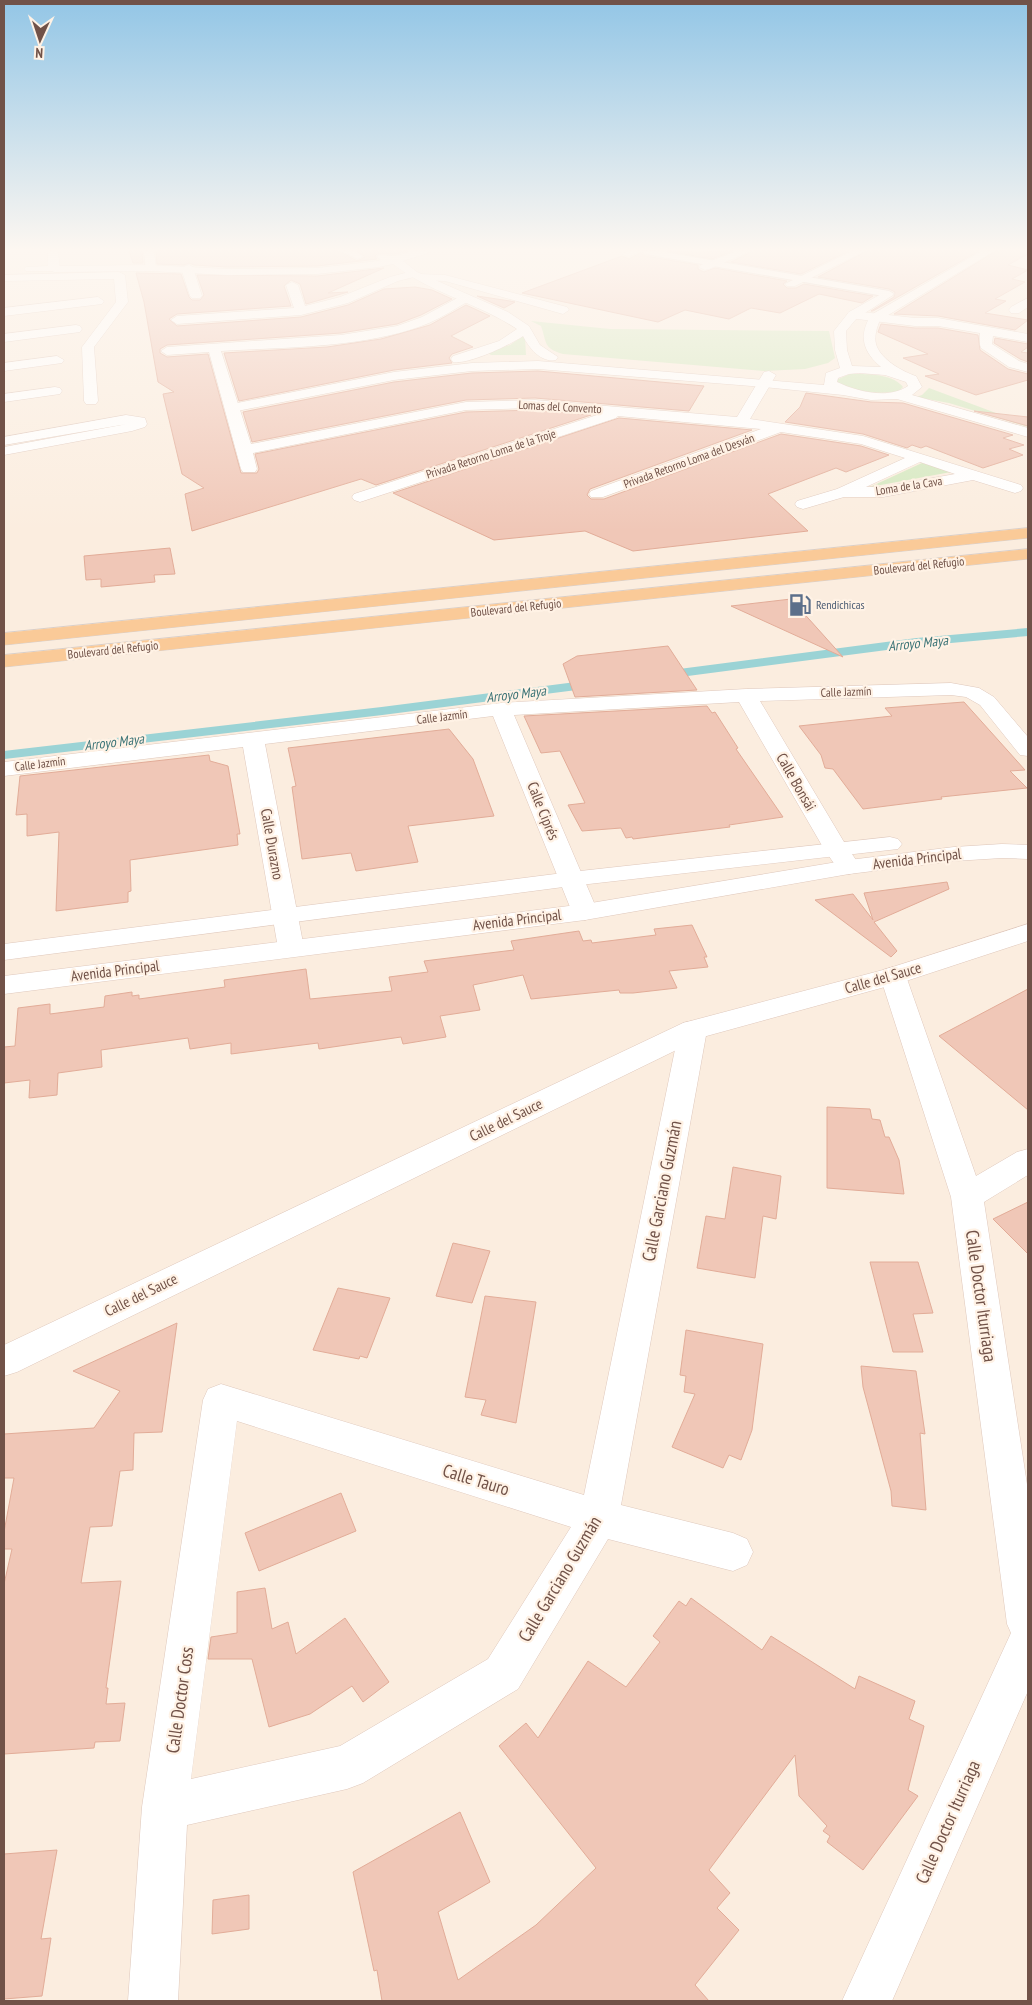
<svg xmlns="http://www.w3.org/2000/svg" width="1032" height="2005" font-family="'PT Sans Narrow',sans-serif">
	<rect width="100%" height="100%" fill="#fbeddf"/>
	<g fill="#d4e8bf">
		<path d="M531,321L610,329L829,331L835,358L828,363L805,369L764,371L563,354C543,348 547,343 541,326Z"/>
		<path d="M523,336L525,337L526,355H491L487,352L510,345Z"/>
		<path d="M850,374C866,374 892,373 903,387L899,391C880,395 853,392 836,382V380Z"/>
		<path d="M929,388L1028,425V427L949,403L916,397L922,395Z"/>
		<path d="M922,463L951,472L870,487Z"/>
	</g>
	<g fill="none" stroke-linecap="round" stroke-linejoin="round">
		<g stroke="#9bd3d5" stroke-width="8">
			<path d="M672,674L917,642L1028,632"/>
			<path d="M4,755L382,711L584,685"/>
		</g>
	</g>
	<g fill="#f0c7b7" stroke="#e2ac98">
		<path d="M129,251H142L143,263H133Z"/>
		<path d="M156,251H339L357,261L365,257L357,251H408L394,254L378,253L375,256L377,259L317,266L227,267L194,265L189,263L184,265L157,264Z"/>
		<path d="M667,251L696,252L733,251L712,259Z"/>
		<path d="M753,251H849L801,274L731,262Z"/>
		<path d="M867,251H979L873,311H871L894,297L895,292L889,289L818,277Z"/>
		<path d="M996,251H1028V254L1008,265L1028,270L1012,279L1025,282L995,299L1006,301L985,313L1028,320L1015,330L938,316L894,314Z"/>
		<path d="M640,253L645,256L698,265V269L704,272L715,268L787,281L783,284L787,288H796L804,284L873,296L862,303L819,294L780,313L751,308L729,319L685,310L658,322L522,293L622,256L629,259Z"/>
		<path d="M384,268L328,293L348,292L306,304L300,284L291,280L284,286L291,306L177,314L169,319L177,326L301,317L348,305L384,289L415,287L432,290L452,299L421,315L397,324L341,333L167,345L160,349V353L167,357L208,354L241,473H257L259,469L255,454L466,412L535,410L591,415L376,485L361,479L192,531L185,494L204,488L182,474L163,394L174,392L158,382L144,302L136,273L181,274L189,297L192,300H200L204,295L197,275L317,276Z"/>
		<path d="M477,296L510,301L515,302L504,308Z"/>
		<path d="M466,305L490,316L451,336L473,347L452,354L449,358L452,363L394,370L239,401L224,353L327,347L381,339L430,325Z"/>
		<path d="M881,324L915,328H938L978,335L980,350L1008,369L1028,374V380L976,395L925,376L939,374L903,358L928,354L878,332Z"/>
		<path d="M995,338L1028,344V347L1021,352L1028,353V362L1020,359L994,343Z"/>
		<path d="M538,371L704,386L689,411L535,398L466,400L252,442L243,412L394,382L472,373Z"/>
		<path d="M806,393L871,402L903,403L1013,435L1003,438L1024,445L1009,449L1023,455L983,468L926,446L921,448L912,445L907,448L863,434L785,422L800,407Z"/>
		<path d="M974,411L1028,417V426Z"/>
		<path d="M619,418L752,430L590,489L587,495L591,499H604L781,434L861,446L889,455L846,472L836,468L768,494L808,531L633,551L585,531L494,540L393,493Z"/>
		<path d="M170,548L175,574L154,575L155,582L101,587V579L86,580L84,556Z"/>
		<path d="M791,599L843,657L731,606Z"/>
		<path d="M668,646L697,690L575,697L563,664L577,656Z"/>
		<path d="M964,702L1025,770L1010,771L1027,788L941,797L942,799L863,809L833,769L825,768L821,755L799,726L892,716L885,708Z"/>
		<path d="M707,706L712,713L715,712L738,748L736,749L783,817L729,825L730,827L633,839L632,837L626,838L621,828L582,831L568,805L585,803L560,751L541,753L524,716Z"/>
		<path d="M449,729L473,759L494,816L408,826L418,862L356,871L351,853L302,859L292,787L296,786L288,748Z"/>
		<path d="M209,755L210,761L228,766L240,834H237L238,845L130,860L131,891L128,892V902L56,911L59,832L27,836V814L16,815L20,776Z"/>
		<path d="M947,882L949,889L874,922L897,951L891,957L815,900L853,894L873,920L864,893Z"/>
		<path d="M692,925L707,957H704L708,967L669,971L677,988L633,993H620L619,990L531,999L523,975L473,985L480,1010L440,1016L446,1037L403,1044L401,1037L319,1049L318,1043L231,1054V1043L190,1049L188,1038L101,1050L102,1067L58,1073L57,1095L29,1098L30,1080L4,1083V1047L15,1046L18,1008L50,1004V1014L104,1007L105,996L132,992V996L139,995V999L225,987L224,980L306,969L310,999L392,991L389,977L428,972L424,961L514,950L511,941L579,931L583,941L591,940L592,943L656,935L654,929Z"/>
		<path d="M1028,989V1110L939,1036Z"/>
		<path d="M827,1107L870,1109L872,1119L880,1120L885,1137H889L899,1160L904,1194L827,1188Z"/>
		<path d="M733,1167L781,1176L776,1219L763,1216L755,1278L697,1268L706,1216L725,1219Z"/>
		<path d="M1028,1202V1254L993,1219Z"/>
		<path d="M453,1243L490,1251L472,1303L436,1296Z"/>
		<path d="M870,1262H918L933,1313L913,1314L923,1352H893Z"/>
		<path d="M338,1288L390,1298L367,1358L360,1356L359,1359L313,1350Z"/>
		<path d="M485,1296L536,1302L516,1423L481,1415L486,1400L465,1397Z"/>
		<path d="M177,1323L162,1432L134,1433L133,1470L120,1471L112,1526L90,1527L81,1583L121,1581L106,1688H108L106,1704L125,1703L120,1741L95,1742L94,1748L4,1754V1584L12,1549H4V1532L14,1478H4V1434L94,1428L120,1391L73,1371Z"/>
		<path d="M686,1330L763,1344L752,1430L741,1460L729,1455L723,1468L672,1447L695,1394L684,1392L686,1376L680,1375Z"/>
		<path d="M861,1366L916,1371L925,1434L920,1433L926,1510L892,1506L891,1491L863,1387Z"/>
		<path d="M341,1493L356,1531L259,1571L245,1533Z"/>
		<path d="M265,1588L272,1629L288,1622L296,1654L345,1618L389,1682L363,1702L352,1686L310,1714L269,1727L252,1659H208L211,1637L237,1633V1592Z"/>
		<path d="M691,1598L762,1650L771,1636L855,1689L859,1676L915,1701L909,1719L924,1726L908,1790L918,1796L863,1870L827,1842L830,1836L823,1831L827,1826L799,1796L795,1755L709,1870L730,1893L717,1908L739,1930L695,1985L709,2001H382L377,1970L374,1971L353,1872L460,1812L490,1882L438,1912L458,1980L536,1925L596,1868L499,1746L526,1723L538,1738L588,1661L626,1687L660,1642L653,1636L679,1601L686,1606Z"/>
		<path d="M57,1850L41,1939L51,1938L42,1996L4,1999V1854Z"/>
		<path d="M249,1895V1929L212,1934L213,1900Z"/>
	</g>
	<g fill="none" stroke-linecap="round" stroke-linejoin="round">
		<defs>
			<path id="pedestrian" d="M641,251H658L889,291L894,294L889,297L645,254Z"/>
			<g id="minor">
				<path d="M48,251H58L60,269L58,271H26L24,269L26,267L48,266Z"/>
				<path d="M144,251H154L156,268L154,270H146Z"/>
				<path d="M341,251H354L363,256L358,259Z"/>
				<path d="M627,251H640L628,257L623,254Z"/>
				<path d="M737,251H751L709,269L705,270L699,267L701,265Z"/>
				<path d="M852,251H865L795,286H787L785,284Z"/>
				<path d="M189,265L195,268L194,271L202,296L200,298H192L190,296L182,271L185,266Z"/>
				<path d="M413,271L418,274L445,275L567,307L569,310L563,314L445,281L419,280L414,277L398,281L348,303L301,315L177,324L171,320L177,316L294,308L286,285L292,282L298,285L305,306L340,297L390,277Z"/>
				<path d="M119,272L125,275L128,302L94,347L98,401L96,404H86L84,401L82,347L116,302L114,279L4,281V275Z"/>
				<path d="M465,294L471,298L469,301C456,308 443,317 429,323C369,348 287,347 221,351L251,444L466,402L535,400L737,417L764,372L769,371L776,375L750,419L863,436L1021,485L1023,488L1021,491L1015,493L973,480L883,497H844L803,509L797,507L795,504L797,501L837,489L905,458L861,444L781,432L603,497H591L589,494L591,491L761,429L618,416L616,418L360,502L354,500L352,497L354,494L600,414L535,408L466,410L253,453L257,469L255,472H243L241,469L209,352L167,355L161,351L167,347L341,335L397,326L422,317ZM920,462L955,474L883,487H866Z"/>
				<path d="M98,297L104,301L102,304L4,316V308Z"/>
				<path d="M1028,298V307L1019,313H1011L1009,310L1011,307Z"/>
				<path d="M853,311L915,318H938L1028,334V342L993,336L992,344L1019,361L1028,364V372L1009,367L981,348L980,345V333L938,326H915L849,318L847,315L849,312Z"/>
				<path d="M76,325L80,326L82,329L80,332L4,342V334Z"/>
				<path d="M57,356L64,360L62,363L4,371V363Z"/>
				<path d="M55,387L60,388L62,391L60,394L4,402V394Z"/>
				<path d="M951,683L979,688L994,697L1028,737V756L1020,755L980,705L966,697L951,695L760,701L847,847L861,867L858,872L849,874L840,872L824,849L739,702L514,715L598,912L594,917L585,920L576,917L572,912L493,716L265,744L304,948L300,954L291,956L282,954L278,948L243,747L4,776V762L501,703L746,689Z"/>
				<path d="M893,967L903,970L906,976L976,1176L1017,1152L1028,1149V1175L984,1202L1028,1491V1691L892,2001H842L1011,1633L1007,1624L951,1197L880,976L883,970Z"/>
				<path d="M693,1021L703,1023L707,1030L621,1505L733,1533L747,1539L753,1552L747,1565L733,1571L608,1539L518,1689L363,1783L347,1789L187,1825L178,2001H128L142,1807L203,1400L208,1389L221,1384L584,1495L679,1030L683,1023ZM237,1421L571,1527L488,1659L340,1746L191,1779Z"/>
			</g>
			<g id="tertiary">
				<path d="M414,251H429L428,253L403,261L417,272L508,312L529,326L540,345L558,357L556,360C541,363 529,348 523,336C510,345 468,365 453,362L451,359L453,356L499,341L517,329C478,303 430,293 393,264L379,267L317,274L227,275L150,271L54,272L48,269L54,266L150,265L227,269L317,268L378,261L381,260L377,257L378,255L394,256Z"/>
				<path d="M982,251H994L880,320C877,327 874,336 876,344C880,359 903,372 916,376L922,387L912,395L1028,428V437L897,399L871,400L843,395L764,387L538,369L472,371L394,380L232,412L227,411L225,408L227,405L232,404L394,372L472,363L538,361L824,385L826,373L840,368L835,350L834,331L849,312L883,293H891L893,295L857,318L846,331L847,350L852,366L881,367C863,352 858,336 871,315ZM859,373L885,375L906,382L908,386C888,400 856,391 837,382L838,378L849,374Z"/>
				<path d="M126,415L145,418L147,424L145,427L132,431L4,455V447L127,424L4,445V437Z"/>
				<path d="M890,837L898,839L902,844L898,849L571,886L4,960V944L571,872Z"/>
				<path d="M1002,844L1028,845V859L1002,858L954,861L849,874L585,920L4,994V976L585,904L849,860L954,847Z"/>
				<path d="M1028,924V941L903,982L703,1037L17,1372L4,1376V1345L683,1023L883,970Z"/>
			</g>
			<g id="primary">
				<path d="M1028,528V538L4,645V633Z"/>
				<path d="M1028,549V559L4,667V655Z"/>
			</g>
		</defs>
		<use href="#pedestrian" stroke="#dfc8bc" stroke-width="2"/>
		<use href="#minor" stroke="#dfc8bc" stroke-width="1"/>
		<use href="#tertiary" stroke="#dfc8bc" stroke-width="1"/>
		<use href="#primary" stroke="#d7cfcc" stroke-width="1"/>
		<use href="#pedestrian" fill="#fff" fill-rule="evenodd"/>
		<use href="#minor" fill="#fff" fill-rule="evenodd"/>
		<use href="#tertiary" fill="#fff" fill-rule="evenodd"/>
		<use href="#primary" fill="#faca98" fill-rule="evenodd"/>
	</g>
	<linearGradient id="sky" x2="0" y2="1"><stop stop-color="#93c6e6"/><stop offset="0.47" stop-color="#fdf7f1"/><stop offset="1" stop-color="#fdf7f1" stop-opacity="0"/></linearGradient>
	<rect width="1032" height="531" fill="url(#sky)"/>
	<defs>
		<symbol id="fuel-bare" viewBox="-9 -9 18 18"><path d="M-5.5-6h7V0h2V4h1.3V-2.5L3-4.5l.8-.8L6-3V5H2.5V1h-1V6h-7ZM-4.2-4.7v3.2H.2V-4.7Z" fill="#5c6f8a" stroke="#fff2e5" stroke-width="2.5" paint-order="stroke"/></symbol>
	</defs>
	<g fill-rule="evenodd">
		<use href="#fuel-bare" x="784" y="589" width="32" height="32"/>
	</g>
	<g text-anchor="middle" stroke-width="4.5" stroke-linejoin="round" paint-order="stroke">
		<g font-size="12" fill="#715248" stroke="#fff2e5">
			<text transform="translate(560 407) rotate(3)" y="4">Lomas del Convento</text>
			<text transform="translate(491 454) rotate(-18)" y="4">Privada Retorno Loma de la Troje</text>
			<text transform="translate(689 461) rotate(-20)" y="4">Privada Retorno Loma del Desván</text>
			<text transform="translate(909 486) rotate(-9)" y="4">Loma de la Cava</text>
			<text transform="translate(919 566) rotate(-6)" y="4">Boulevard del Refugio</text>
			<text transform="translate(516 608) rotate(-6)" y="4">Boulevard del Refugio</text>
			<text transform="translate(113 650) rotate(-6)" y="4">Boulevard del Refugio</text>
			<text transform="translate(846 692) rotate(-2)" y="4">Calle Jazmín</text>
			<text transform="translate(442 717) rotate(-7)" y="4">Calle Jazmín</text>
			<text transform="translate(40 764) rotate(-7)" y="4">Calle Jazmín</text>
		</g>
		<g font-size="12" fill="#4e5e75" stroke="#fff2e5" text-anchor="start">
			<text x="816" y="609">Rendichicas</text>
		</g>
		<g font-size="14" font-style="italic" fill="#3c7477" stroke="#fff2e5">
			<text transform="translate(918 643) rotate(-6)" y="5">Arroyo Maya</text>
			<text transform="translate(516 694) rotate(-7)" y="5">Arroyo Maya</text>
			<text transform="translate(114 742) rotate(-7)" y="5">Arroyo Maya</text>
		</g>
		<g font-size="15" fill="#715248" stroke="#fff2e5">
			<text transform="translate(796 782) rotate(60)" y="5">Calle Bonsái</text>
			<text transform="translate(543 811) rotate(68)" y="5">Calle Ciprés</text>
			<text transform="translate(272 844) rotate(80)" y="5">Calle Durazno</text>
			<text transform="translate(917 859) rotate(-7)" y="5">Avenida Principal</text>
			<text transform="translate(517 920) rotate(-7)" y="5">Avenida Principal</text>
			<text transform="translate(115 971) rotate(-7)" y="5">Avenida Principal</text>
			<text transform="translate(883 978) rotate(-16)" y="5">Calle del Sauce</text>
			<text transform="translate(506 1120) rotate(-26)" y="5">Calle del Sauce</text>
			<text transform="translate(141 1295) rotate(-26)" y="5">Calle del Sauce</text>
		</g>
		<g font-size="18" fill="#715248" stroke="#fff2e5">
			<text transform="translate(662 1191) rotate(-79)" y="6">Calle Garciano Guzmán</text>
			<text transform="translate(981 1296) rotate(82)" y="6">Calle Doctor Iturriaga</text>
			<text transform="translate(476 1480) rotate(17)" y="6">Calle Tauro</text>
			<text transform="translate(560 1579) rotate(-59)" y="6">Calle Garciano Guzmán</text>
			<text transform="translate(180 1700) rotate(-82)" y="6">Calle Doctor Coss</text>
			<text transform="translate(948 1822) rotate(-66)" y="6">Calle Doctor Iturriaga</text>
		</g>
	</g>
	<rect width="1032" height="2005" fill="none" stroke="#715248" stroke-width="10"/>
	<g transform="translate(40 40) rotate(183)" stroke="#fff2e5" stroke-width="4" paint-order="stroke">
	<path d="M0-4L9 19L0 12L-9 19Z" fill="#715248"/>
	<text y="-8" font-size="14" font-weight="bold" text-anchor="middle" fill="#715248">N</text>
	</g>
</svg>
